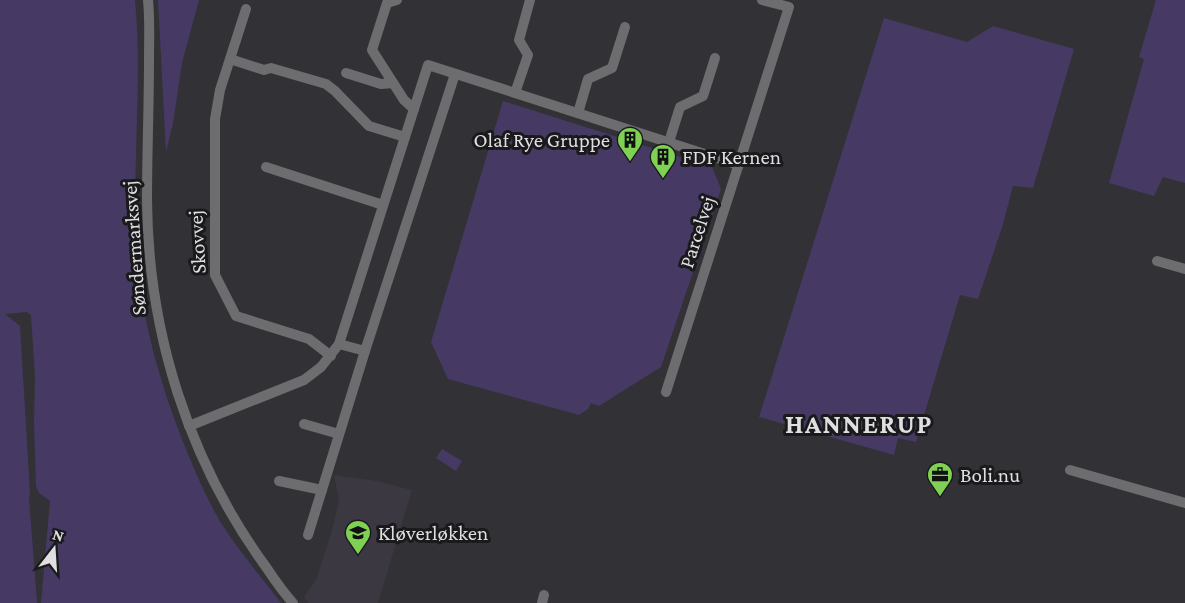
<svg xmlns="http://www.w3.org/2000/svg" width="1185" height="603" font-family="'Crimson Pro',serif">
	<rect width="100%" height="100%" fill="#323135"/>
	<path fill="#3b3842" d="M334,475L377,481L412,490L378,603H309L304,597L316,580L332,531L339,500Z"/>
	<g fill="#463a64">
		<path d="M0,0H135C143,84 131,171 137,255C142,322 161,387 186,449C196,474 207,499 221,523C239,551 261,577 281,603H41L50,501L39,493L36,486L34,422L35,376L31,315L27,312L5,314L20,326L30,493L29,498L37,603H0Z"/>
		<path d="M158,0H199L182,63L173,123L166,152Z"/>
		<path d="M1156,0H1185V183L1163,177L1154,196L1109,183L1144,59L1139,57Z"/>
		<path d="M884,18L967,42L993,26L1074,49L1033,188L1013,186L1003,224L978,299L960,295L916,442L898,438L894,455L759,417Z"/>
		<path d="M503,101L712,167L721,189L661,367L599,406L591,403L588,409L579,415L448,379L431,342Z"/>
		<path d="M442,449L462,461L456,471L436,458Z"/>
	</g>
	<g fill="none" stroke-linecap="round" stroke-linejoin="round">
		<g stroke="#6d6d6f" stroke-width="10">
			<path d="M148,0C150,19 149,40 149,59C149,106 147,153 147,200C148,332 188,460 266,567C274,579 283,592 293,603"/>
			<path d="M397,0L387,3L372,50L404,100L414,109"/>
			<path d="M246,9L220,90L215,119V275L236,316L309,339L331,356"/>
			<path d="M230,59L264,70L271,68L326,84L335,91L369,126L405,137"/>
			<path d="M346,73L381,84L393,83"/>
			<path d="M515,93L528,55L519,40L530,0"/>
			<path d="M578,113L588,79L612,68L625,27"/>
			<path d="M669,142L680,107L703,96L715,58"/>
			<path d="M266,167L383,205"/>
			<path d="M1157,261L1185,269"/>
			<path d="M365,351L455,74"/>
			<path d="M666,392L789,7L762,0"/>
			<path d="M304,424L339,434"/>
			<path d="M189,426L304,380L321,367L339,344L428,65L739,165"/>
			<path d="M1070,470L1185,503"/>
			<path d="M279,481L322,490"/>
			<path d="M308,535L365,351L339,344"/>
			<path d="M542,603L544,595"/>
		</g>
	</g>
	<defs>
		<symbol id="building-pin" viewBox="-11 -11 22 30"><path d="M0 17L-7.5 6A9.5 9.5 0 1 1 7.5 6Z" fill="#7ed153" stroke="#1a191b"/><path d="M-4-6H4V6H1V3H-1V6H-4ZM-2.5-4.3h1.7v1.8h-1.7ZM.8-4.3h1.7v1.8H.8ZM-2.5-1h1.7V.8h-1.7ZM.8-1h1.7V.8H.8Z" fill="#111"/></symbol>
		<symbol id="office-pin" viewBox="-11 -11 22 30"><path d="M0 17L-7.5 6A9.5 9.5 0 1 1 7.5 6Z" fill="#7ed153" stroke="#1a191b"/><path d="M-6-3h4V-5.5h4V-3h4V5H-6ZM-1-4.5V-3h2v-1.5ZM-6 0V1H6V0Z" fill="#111"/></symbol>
		<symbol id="school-pin" viewBox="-11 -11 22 30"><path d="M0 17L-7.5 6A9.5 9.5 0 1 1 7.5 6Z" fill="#7ed153" stroke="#1a191b"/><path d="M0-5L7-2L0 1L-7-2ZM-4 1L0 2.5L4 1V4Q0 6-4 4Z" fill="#111"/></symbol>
	</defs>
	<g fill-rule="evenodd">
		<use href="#building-pin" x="615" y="125" width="30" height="40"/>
		<use href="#building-pin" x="648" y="142" width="30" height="40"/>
		<use href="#office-pin" x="925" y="460" width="30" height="40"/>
		<use href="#school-pin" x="343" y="518" width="30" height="40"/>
	</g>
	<g text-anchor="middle" stroke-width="6" stroke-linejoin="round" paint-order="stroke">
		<g font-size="21" fill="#dfdfe1" stroke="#1a191b" text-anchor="start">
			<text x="610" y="147" text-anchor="end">Olaf Rye Gruppe</text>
			<text x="682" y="164">FDF Kernen</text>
			<text x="960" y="482">Boli.nu</text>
			<text x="378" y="540">Kløverløkken</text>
		</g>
		<g font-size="21" fill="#dfdfe1" stroke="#1a191b">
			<text transform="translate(697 232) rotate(-72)" y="7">Parcelvej</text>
			<text transform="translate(197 242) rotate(-93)" y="7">Skovvej</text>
			<text transform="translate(134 248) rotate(-94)" y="7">Søndermarksvej</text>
		</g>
		<g font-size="27" font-weight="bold" letter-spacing="1.5" fill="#dfdfe1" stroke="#1a191b">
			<text x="859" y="433">HANNERUP</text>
		</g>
	</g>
	<g transform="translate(54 549) rotate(17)" stroke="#1a191b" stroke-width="4.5" paint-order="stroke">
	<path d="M0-4.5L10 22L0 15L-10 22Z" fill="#dfdfe1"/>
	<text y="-9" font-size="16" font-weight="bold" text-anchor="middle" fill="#dfdfe1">N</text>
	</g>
</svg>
